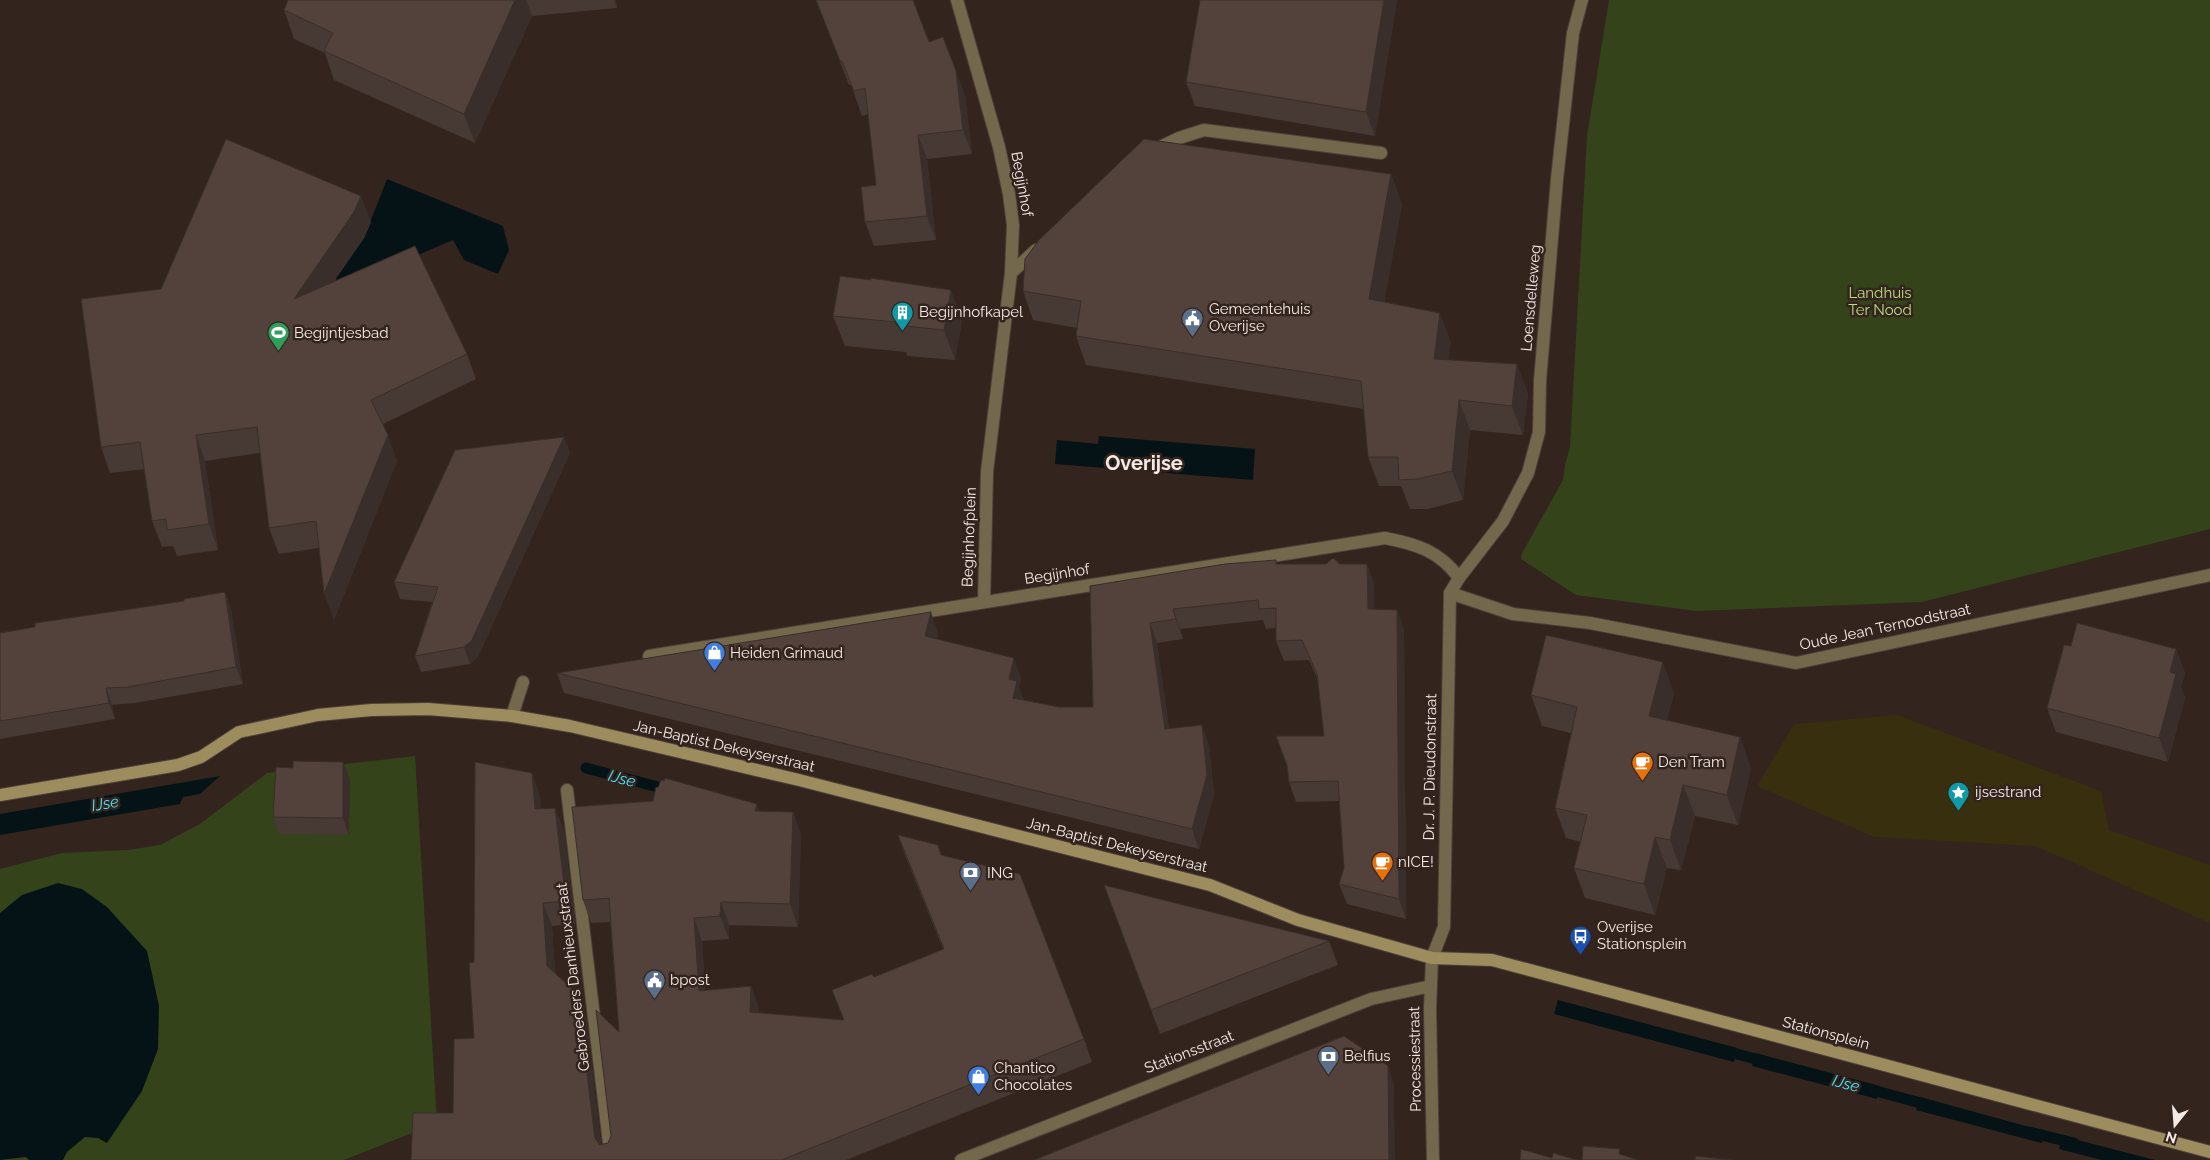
<svg xmlns="http://www.w3.org/2000/svg" width="2210" height="1160" font-family="Raleway,sans-serif">
	<rect width="100%" height="100%" fill="#33241e"/>
	<g fill="#35431b">
		<path d="M1609,0H2210V529L1922,602L1697,611L1576,595L1521,559L1522,553L1563,480L1565,465L1570,447L1587,136Z"/>
		<path d="M415,756L437,1123L344,1160H0V869L62,853L128,850L160,845L200,824L267,773Z"/>
	</g>
	<path fill="#372f0e" d="M1897,715L2101,791L2109,830L2210,865V923L2035,846L1874,837L1757,786L1794,724Z"/>
	<g fill="#061316">
		<path d="M387,179L503,226L509,250L498,274L464,260L453,240L343,287L332,275L364,238Z"/>
		<path d="M1099,436L1255,449L1253,480L1055,464L1057,440L1098,444Z"/>
		<path d="M220,776L200,794L183,797L180,804L0,835V814Z"/>
		<path d="M58,883L82,889L107,907L147,951L159,1006L158,1049L142,1091L107,1143L98,1138L85,1137L67,1152L63,1160H29L26,1157L0,1160V913L22,895Z"/>
		<path d="M1558,1000L1737,1048L1734,1062L1554,1014Z"/>
		<path d="M1755,1053L1880,1086L1877,1099L1752,1066Z"/>
		<path d="M1920,1097L2044,1131L2042,1143L1916,1110Z"/>
		<path d="M2062,1136L2155,1160H2102L2059,1149Z"/>
	</g>
	<g fill="none" stroke-linecap="round" stroke-linejoin="round">
		<g stroke="#061316" stroke-width="11">
			<path d="M586,768L658,787"/>
			<path d="M1722,1050L1767,1062"/>
			<path d="M1865,1088L1932,1106"/>
			<path d="M2029,1132L2074,1143"/>
		</g>
		<defs>
			<g id="service">
				<path d="M1154,150L1179,138L1204,130L1381,153"/>
				<path d="M1011,273L1036,250"/>
			</g>
			<path id="pedestrian" d="M567,790L611,1160"/>
			<g id="minor">
				<path d="M957,0L999,147L1009,194L1013,225L1011,273L987,472L984,602"/>
				<path d="M1450,593L1513,614L1590,623L1796,663L2210,575"/>
				<path d="M649,656L1385,538C1416,544 1440,551 1459,578"/>
				<path d="M512,716L523,682"/>
				<path d="M961,1160L1371,999L1431,986"/>
				<path d="M1433,1160L1430,1009L1432,958L1444,927L1450,593L1459,578L1503,521L1528,473L1539,432L1540,381L1557,179L1573,33L1582,0"/>
			</g>
			<path id="secondary" d="M0,795L178,765L201,757L239,732L318,715L371,710L428,709L512,716L570,726L799,780L1210,885L1298,920L1432,958L1492,960L2210,1152"/>
		</defs>
		<use href="#service" stroke="#4e403a" stroke-width="14"/>
		<use href="#pedestrian" stroke="#4e403a" stroke-width="14"/>
		<use href="#minor" stroke="#4e403a" stroke-width="14"/>
		<use href="#secondary" stroke="#4e403a" stroke-width="14"/>
		<use href="#service" stroke="#73684c" stroke-width="12"/>
		<use href="#pedestrian" stroke="#73684c" stroke-width="12"/>
		<use href="#minor" stroke="#73684c" stroke-width="12"/>
		<use href="#secondary" stroke="#9d8c5e" stroke-width="12"/>
	</g>
	<g fill="#473933">
		<path d="M288,0H616L617,8L532,16L475,143L334,80L325,53L294,39L284,10Z"/>
		<path d="M816,0H913L929,42L965,95L972,154L927,159L936,240L874,246L865,222L876,185L868,114L862,116L851,85H849Z"/>
		<path d="M1200,0H1397L1375,136L1195,106L1186,82Z"/>
		<path d="M1391,174L1402,204L1384,302L1451,342L1448,360L1528,393L1523,435L1470,430L1463,500L1428,509H1410L1401,486H1379L1368,457L1364,409L1086,365L1076,336L1077,328L1033,320L1023,291Z"/>
		<path d="M371,222L364,238L334,281L467,354L476,379L383,424L397,461L334,620L319,548L279,554L269,528L260,453L205,461L218,550L177,556L173,546L162,547L152,521L144,469L110,473L101,447L161,289Z"/>
		<path d="M833,316L962,320L955,360L907,356L906,352L845,346Z"/>
		<path d="M564,437L570,453L478,657L470,664L421,672L415,656L432,602L400,599L394,582Z"/>
		<path d="M1277,564H1367L1374,584V609L1397,610L1404,630L1406,919L1347,904L1339,884L1344,868L1339,801L1296,802L1289,782L1287,767L1276,736H1324L1318,680L1309,660L1284,661L1276,641V628L1266,629L1263,620L1180,629L1183,639L1157,643L1169,729L1209,745L1214,795L1199,849L564,693L557,673L938,633L937,639L1021,678L1019,687L1024,700L1059,707H1093L1090,586Z"/>
		<path d="M225,592L231,609L243,684L135,703L112,705L115,719L0,739V633L184,601Z"/>
		<path d="M2071,646L2176,649L2185,673L2181,687L2185,698L2168,762L2056,732L2047,708Z"/>
		<path d="M1674,693L1667,720L1751,768L1738,825L1695,816L1681,870L1667,868L1655,915L1585,898L1574,868L1581,842L1566,838L1555,808L1571,733L1542,726L1531,695Z"/>
		<path d="M532,773L540,796L541,809L555,808L564,831L575,924L552,926L555,972L586,1016L601,1144L608,1143L611,1136L619,1032L610,922L591,923L583,900L759,811L793,812L801,835L798,927L729,925V939L702,941L705,990L751,986L759,1009V1013L843,1020L874,977L943,949L906,858L898,835L941,855L1084,1039L1092,1062L846,1160H411L453,1113L474,1038V962Z"/>
		<path d="M350,779L349,835L279,834L273,817Z"/>
		<path d="M1104,885L1329,941L1338,965L1160,1034Z"/>
	</g>
	<g fill="#392e29">
		<path d="M515,0H526L532,16L475,143L464,114Z"/>
		<path d="M614,0H616L617,8Z"/>
		<path d="M1384,0H1397L1375,136L1366,112Z"/>
		<path d="M956,71L965,95L972,154L963,130Z"/>
		<path d="M918,135L927,159L936,240L927,216Z"/>
		<path d="M1391,174L1402,204L1380,328L1369,299Z"/>
		<path d="M361,196L371,222L364,238L304,325L294,299Z"/>
		<path d="M951,290L962,320L955,360L944,330Z"/>
		<path d="M1440,313L1451,342L1444,388L1434,359Z"/>
		<path d="M1517,364L1528,393L1523,435L1512,406Z"/>
		<path d="M1459,400L1470,430L1463,500L1452,471Z"/>
		<path d="M196,435L205,461L218,550L209,524Z"/>
		<path d="M388,435L397,461L334,620L324,594Z"/>
		<path d="M564,437L570,453L478,657L470,664L464,647Z"/>
		<path d="M1367,564L1374,584L1375,629L1368,609Z"/>
		<path d="M225,592L231,609L243,684L236,667Z"/>
		<path d="M1173,609L1180,629L1183,639L1176,619Z"/>
		<path d="M1397,610L1404,630L1406,919L1399,899Z"/>
		<path d="M931,612L938,633L933,656L925,636Z"/>
		<path d="M1150,623L1157,643L1172,749L1165,729Z"/>
		<path d="M2176,649L2185,673L2181,687L2185,698L2168,762L2159,738L2170,672Z"/>
		<path d="M1014,658L1021,678L1019,687L1024,701L1013,698L1009,679Z"/>
		<path d="M1663,662L1674,693L1661,746L1649,716Z"/>
		<path d="M106,688L112,705L115,719L109,703Z"/>
		<path d="M1202,725L1209,745L1214,795L1199,849L1192,829Z"/>
		<path d="M1740,737L1751,768L1738,825L1727,795Z"/>
		<path d="M343,762L350,779L349,835L343,818Z"/>
		<path d="M532,773L540,796L543,832L535,809Z"/>
		<path d="M1683,785L1695,816L1681,870L1670,840Z"/>
		<path d="M757,804L765,827L755,811Z"/>
		<path d="M555,808L564,831L575,924L566,901Z"/>
		<path d="M793,812L801,835L798,927L790,904Z"/>
		<path d="M1655,837L1667,868L1655,915L1644,884Z"/>
		<path d="M721,902L729,925V939L720,916Z"/>
		<path d="M543,903L552,926L556,989L547,966Z"/>
		<path d="M694,918L702,941L707,1014L699,991Z"/>
		<path d="M751,986L759,1009L758,1035L750,1012Z"/>
		<path d="M577,993L586,1016L603,1160L595,1138Z"/>
		<path d="M1388,1066L1394,1084L1395,1160H1389Z"/>
	</g>
	<g fill="#52423b" stroke="#392e29">
		<path d="M288,0H515L464,114L324,51L333,33L284,10Z"/>
		<path d="M816,0H913L929,42L943,37L956,71L963,130L918,135L927,216L865,222L861,187L876,185L865,88L854,91L842,61H840Z"/>
		<path d="M1200,0H1384L1366,112L1186,82Z"/>
		<path d="M226,139L361,196L354,212L294,299L415,246L467,354L371,400L388,435L324,594L316,521L269,528L257,427L196,435L209,524L167,530L166,519L152,521L140,442L101,447L81,299L161,289Z"/>
		<path d="M1144,139L1391,174L1369,299L1440,313L1434,359L1517,364L1512,406L1459,400L1452,471L1417,479L1399,480L1398,457H1368L1361,381L1076,336L1081,301L1023,291L1025,259L1039,240Z"/>
		<path d="M840,276L871,280L870,278L951,290L944,330L896,325V322L833,316Z"/>
		<path d="M564,437L472,640L464,647L415,656L438,587L394,582L455,450Z"/>
		<path d="M1333,558L1340,564H1367L1368,609L1397,610L1399,899L1339,884L1344,868L1338,781L1289,782L1287,765L1276,736H1324L1317,674L1302,640L1276,641V608L1259,609L1258,600L1173,609L1176,619L1150,623L1165,729L1202,725L1207,775L1192,829L557,673L931,612L925,636L1014,658L1009,679L1017,681L1013,698L1059,707H1093L1090,586L1225,564L1276,560V564H1326Z"/>
		<path d="M225,592L236,667L128,687L106,688L109,703L0,721V633L35,627V623L184,601V599Z"/>
		<path d="M2077,623L2176,649L2170,672L2176,674L2159,738L2047,708L2064,645L2071,646Z"/>
		<path d="M1546,635L1663,662L1649,716L1740,737L1727,795L1683,785L1670,840L1655,837L1644,884L1574,868L1587,815L1555,808L1577,707L1531,695Z"/>
		<path d="M293,761L343,762V818L273,817L276,767L293,768Z"/>
		<path d="M475,762L532,773L535,809L555,808L566,901L543,903L547,966L577,993L595,1138L600,1145L608,1143L611,1136L596,1010L619,1032L609,898L583,900L572,807L653,801L656,787L658,788L661,780L664,781L665,778L757,804L755,811L793,812L790,904L721,902L720,916L694,918L699,991L751,986L750,1012L844,1020L832,990L872,974L874,977L944,949L898,835L938,845L941,855L1020,874L1084,1039L781,1160H411L413,1113H453L454,1039L474,1038L469,963L474,962Z"/>
		<path d="M1104,885L1167,901L1329,941L1151,1010Z"/>
		<path d="M1344,1036L1388,1066L1389,1160H1034Z"/>
		<path d="M1583,1146L1620,1149L1619,1154L1638,1160H1582Z"/>
		<path d="M1521,1149L1552,1158L1553,1153L1577,1160H1520Z"/>
		<path d="M1696,1156L1731,1160H1695Z"/>
	</g>
	<defs>
		<symbol id="building-pin" viewBox="-11 -11 22 30"><path d="M0 17L-7.5 6A9.5 9.5 0 1 1 7.5 6Z" fill="#0f9aa8" stroke="#33241e"/><path d="M-4-6H4V6H1V3H-1V6H-4ZM-2.5-4.3h1.7v1.8h-1.7ZM.8-4.3h1.7v1.8H.8ZM-2.5-1h1.7V.8h-1.7ZM.8-1h1.7V.8H.8Z" fill="#fff"/></symbol>
		<symbol id="civic-pin" viewBox="-11 -11 22 30"><path d="M0 17L-7.5 6A9.5 9.5 0 1 1 7.5 6Z" fill="#5c6f8a" stroke="#33241e"/><path d="M-.6-6.5H3V-4.5H.6V-3L4-1V1h2V6H-6V1h2V-1L-.6-3ZM-1.2 2.5V6h2.4V2.5Z" fill="#fff"/></symbol>
		<symbol id="stadium-pin" viewBox="-11 -11 22 30"><path d="M0 17L-7.5 6A9.5 9.5 0 1 1 7.5 6Z" fill="#2e9e5b" stroke="#33241e"/><path d="M0-5a6.5 5 0 1 0 0 10a6.5 5 0 1 0 0-10ZM-3.5-1.8h7v3.6h-7Z" fill="#fff"/></symbol>
		<symbol id="shop-pin" viewBox="-11 -11 22 30"><path d="M0 17L-7.5 6A9.5 9.5 0 1 1 7.5 6Z" fill="#3f7fe0" stroke="#33241e"/><path d="M-5-2.5h2.3a2.7 3.5 0 0 1 5.4 0H5L5.5 6h-11ZM-1.5-2.5h3a1.5 2.3 0 0 0-3 0Z" fill="#fff"/></symbol>
		<symbol id="cafe-pin" viewBox="-11 -11 22 30"><path d="M0 17L-7.5 6A9.5 9.5 0 1 1 7.5 6Z" fill="#e8710a" stroke="#33241e"/><path d="M-5.5-4.5H6V0H3Q3 3.5 0 3.5H-2.5Q-5.5 3.5-5.5 0ZM3-3.2v2h1.7v-2ZM-6 4.5H4V6H-6Z" fill="#fff"/></symbol>
		<symbol id="sight-pin" viewBox="-11 -11 22 30"><path d="M0 17L-7.5 6A9.5 9.5 0 1 1 7.5 6Z" fill="#0f9aa8" stroke="#33241e"/><path d="M0-6L1.8-2.2L6-1.7L2.9 1.2L3.7 5.4L0 3.3L-3.7 5.4L-2.9 1.2L-6-1.7L-1.8-2.2Z" fill="#fff"/></symbol>
		<symbol id="bank-pin" viewBox="-11 -11 22 30"><path d="M0 17L-7.5 6A9.5 9.5 0 1 1 7.5 6Z" fill="#5c6f8a" stroke="#33241e"/><path d="M-6-4H6V4H-6ZM0-2.3a2.3 2.3 0 1 0 0 4.6a2.3 2.3 0 1 0 0-4.6Z" fill="#fff"/></symbol>
		<symbol id="bus-pin" viewBox="-11 -11 22 30"><path d="M0 17L-7.5 6A9.5 9.5 0 1 1 7.5 6Z" fill="#1a4fb4" stroke="#33241e"/><path d="M-5-6H5V4H4V6H2V4H-2V6H-4V4H-5ZM-3.5-4V0h7V-4ZM-3.5 1.2v1.5H-2V1.2ZM2 1.2v1.5H3.5V1.2Z" fill="#fff"/></symbol>
	</defs>
	<g fill-rule="evenodd">
		<use href="#building-pin" x="890" y="300" width="25" height="34"/>
		<use href="#civic-pin" x="1180" y="306" width="25" height="34"/>
		<use href="#stadium-pin" x="266" y="320" width="25" height="34"/>
		<use href="#shop-pin" x="702" y="640" width="25" height="34"/>
		<use href="#cafe-pin" x="1630" y="750" width="25" height="34"/>
		<use href="#sight-pin" x="1946" y="780" width="25" height="34"/>
		<use href="#cafe-pin" x="1370" y="850" width="25" height="34"/>
		<use href="#bank-pin" x="958" y="860" width="25" height="34"/>
		<use href="#bus-pin" x="1568" y="924" width="25" height="34"/>
		<use href="#civic-pin" x="642" y="968" width="25" height="34"/>
		<use href="#bank-pin" x="1316" y="1044" width="25" height="34"/>
		<use href="#shop-pin" x="966" y="1064" width="25" height="34"/>
	</g>
	<g text-anchor="middle" stroke-width="5" stroke-linejoin="round" paint-order="stroke">
		<g font-size="15" fill="#f5eae6" stroke="#33241e">
			<text transform="translate(1022 184) rotate(80)" y="5">Begijnhof</text>
			<text transform="translate(1531 298) rotate(-85)" y="5">Loensdelleweg</text>
			<text transform="translate(969 537) rotate(-88)" y="5">Begijnhofplein</text>
			<text transform="translate(1057 574) rotate(-9)" y="5">Begijnhof</text>
			<text transform="translate(1885 627) rotate(-12)" y="5">Oude Jean Ternoodstraat</text>
			<text transform="translate(724 746) rotate(13)" y="5">Jan-Baptist Dekeyserstraat</text>
			<text transform="translate(1430 767) rotate(-89)" y="5">Dr. J. P. Dieudonstraat</text>
			<text transform="translate(1117 845) rotate(14)" y="5">Jan-Baptist Dekeyserstraat</text>
			<text transform="translate(573 977) rotate(-97)" y="5">Gebroeders Danhieuxstraat</text>
			<text transform="translate(1826 1033) rotate(15)" y="5">Stationsplein</text>
			<text transform="translate(1189 1052) rotate(-21)" y="5">Stationsstraat</text>
			<text transform="translate(1415 1059) rotate(-91)" y="5">Processiestraat</text>
		</g>
		<g font-size="15" fill="#badd7e" stroke="#33241e">
			<text x="1880" y="298">Landhuis<tspan x="1880" dy="17">Ter Nood</tspan></text>
		</g>
		<g font-size="15" fill="#f5eae6" stroke="#33241e" text-anchor="start">
			<text x="1209" y="314">Gemeentehuis<tspan x="1209" dy="17">Overijse</tspan></text>
			<text x="919" y="317">Begijnhofkapel</text>
			<text x="294" y="338">Begijntjesbad</text>
			<text x="730" y="658">Heiden Grimaud</text>
			<text x="1658" y="767">Den Tram</text>
			<text x="1975" y="797">ijsestrand</text>
			<text x="1398" y="867">nICE!</text>
			<text x="987" y="878">ING</text>
			<text x="1597" y="932">Overijse<tspan x="1597" dy="17">Stationsplein</tspan></text>
			<text x="670" y="985">bpost</text>
			<text x="1344" y="1061">Belfius</text>
			<text x="994" y="1073">Chantico<tspan x="994" dy="17">Chocolates</tspan></text>
		</g>
		<g font-size="16" font-style="italic" fill="#4de1fc" stroke="#33241e">
			<text transform="translate(622 778) rotate(15)" y="6">IJse</text>
			<text transform="translate(105 803) rotate(-10)" y="6">IJse</text>
			<text transform="translate(1846 1083) rotate(15)" y="6">IJse</text>
		</g>
		<g font-size="20" font-weight="bold" fill="#f5eae6" stroke="#33241e">
			<text x="1144" y="470">Overijse</text>
		</g>
	</g>
	<g transform="translate(2175 1125) rotate(197)" stroke="#33241e" stroke-width="4" paint-order="stroke">
	<path d="M0-4L9 19L0 12L-9 19Z" fill="#f5eae6"/>
	<text y="-8" font-size="14" font-weight="bold" text-anchor="middle" fill="#f5eae6">N</text>
	</g>
</svg>
